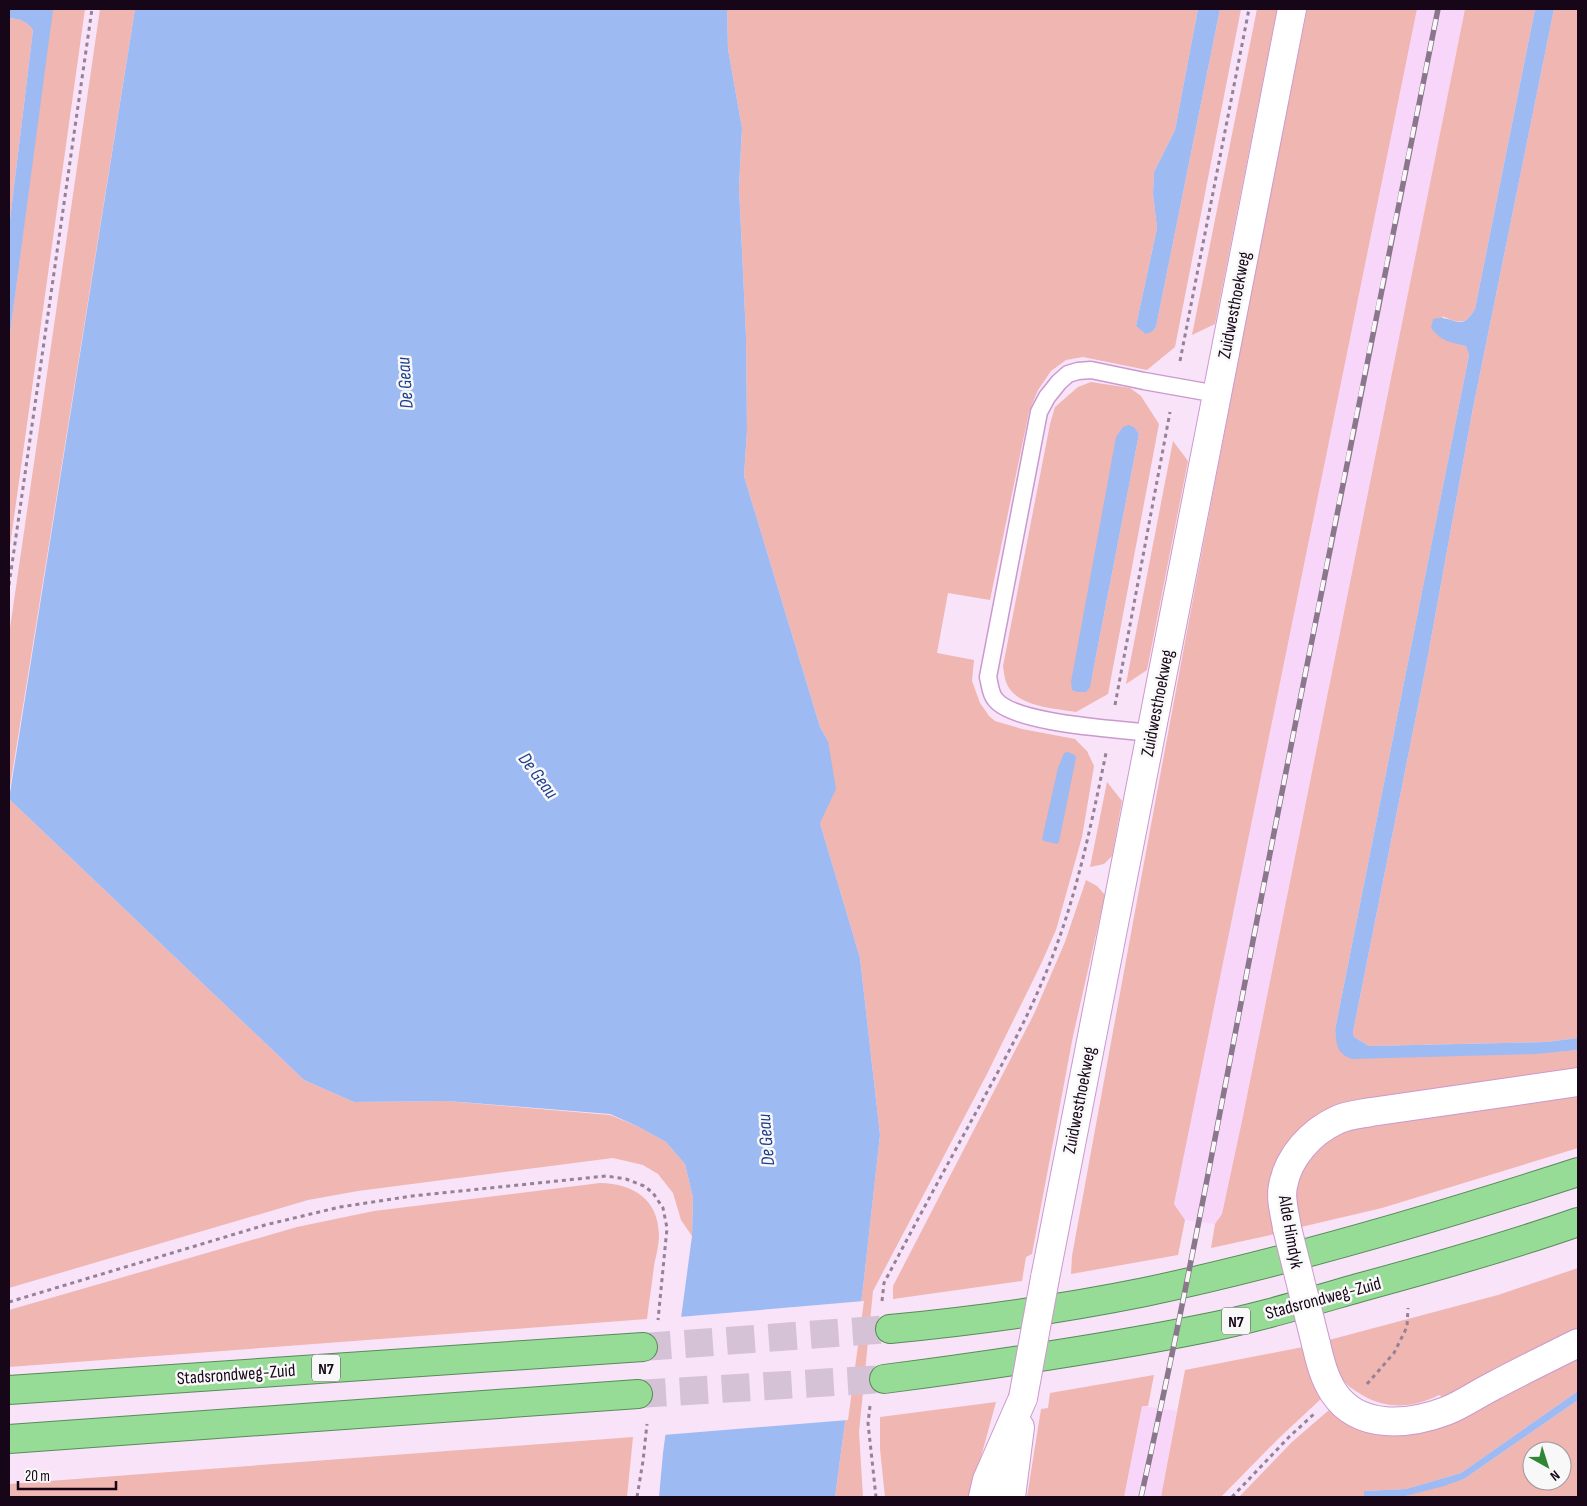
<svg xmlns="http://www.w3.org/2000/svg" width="1587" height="1506" font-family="'Sofia Sans Condensed',sans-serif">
	<rect width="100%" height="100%" fill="#f8e3f9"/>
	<g fill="#f8d6fa">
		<path d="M1417,9H1465L1243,1116L1222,1214L1215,1224L1185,1220L1174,1204Z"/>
		<path d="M1142,1406L1177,1411L1161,1497H1124Z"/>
	</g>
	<g fill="#f0b6b1" fill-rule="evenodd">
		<path d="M52,9H85L9,553V341Z"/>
		<path d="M100,9H135L9,793V635Z"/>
		<path d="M727,9H1198L1175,130L1154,172L1153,194L1157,228L1136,326L1153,331L1156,327L1220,9H1241L1175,347L1147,370L1083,357L1066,360L1051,371L1038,390L1029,412L990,600L948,593L937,653L974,660L972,681L980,703L989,716L995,721L1022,729L1075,739L1087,751L1094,766L1082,837L1056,930L1041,964L987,1074L873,1291L859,1432L863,1497H835L863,1288L880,1135L860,958L820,823L828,741L820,727L744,476L747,430L746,336L739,187L742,128L728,49Z"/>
		<path d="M1257,9H1277L1215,324L1192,335Z"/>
		<path d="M1307,9H1417L1174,1204L1185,1220L1178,1255L1071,1274L1072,1256C1148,839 1224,424 1307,9Z"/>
		<path d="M1465,9H1535L1475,309C1465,326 1459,323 1442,316L1458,344L1466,346L1469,355L1335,1030L1338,1047C1418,1051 1498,1057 1578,1050V1068L1436,1092L1352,1103L1278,1168L1268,1201L1275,1234L1211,1248L1215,1224L1222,1214L1243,1116Z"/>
		<path d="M1554,9H1578V1038L1546,1042L1369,1046L1354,1037L1353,1032L1427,661L1472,413Z"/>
		<path d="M9,18C19,19 27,21 33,30L9,228Z"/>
		<path d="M1091,382L1130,388L1141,396L1159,424L1108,694L1076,712C1054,708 1015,707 1006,682C1004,677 1004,671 1003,666L1050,424L1055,407L1078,387ZM1135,428L1139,434L1090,687Z"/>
		<path d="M1173,441L1188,461L1147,670L1126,684Z"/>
		<path d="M1107,782L1122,801L1112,856L1104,864L1090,867Z"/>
		<path d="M9,799L304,1080L354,1102L447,1101L610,1115L637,1126L666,1142L685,1164L693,1198L692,1236L681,1220L673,1193L658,1174L643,1165L613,1158L358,1191L308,1200L9,1288Z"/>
		<path d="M1086,880L1097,886L1105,895L1073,1036L1032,1254L1026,1257L1022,1281L893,1299V1286L1034,1014L1065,942Z"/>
		<path d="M1578,1095V1148L1382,1208L1301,1227C1299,1217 1295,1207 1295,1197C1294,1169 1318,1141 1343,1131C1352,1127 1364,1126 1373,1124Z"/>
		<path d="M600,1183C634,1184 658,1199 659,1235C659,1245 656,1256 654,1266C652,1284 649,1302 647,1319L9,1367V1310L297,1227L374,1211Z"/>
		<path d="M1578,1268V1329L1442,1397L1439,1395C1413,1408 1388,1410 1362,1395C1354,1390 1346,1385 1341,1377C1334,1367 1332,1352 1329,1340L1498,1295Z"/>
		<path d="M1303,1347L1309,1373L1324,1396L1278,1439L1221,1497H1161L1185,1370Z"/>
		<path d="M1578,1355V1391L1461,1473L1406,1489L1364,1491V1497H1239L1292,1442L1329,1410L1332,1409L1363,1427Z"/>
		<path d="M1154,1375L1148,1406H1142L1124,1497H1027L1041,1409L1048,1408L1050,1393Z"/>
		<path d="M1578,1400V1497H1377L1406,1496L1464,1479ZM1532,1451H1562V1481H1532Z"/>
		<path d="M996,1402L970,1497H885L880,1449V1417Z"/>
		<path d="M633,1437L627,1497H9V1484Z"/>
	</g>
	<g fill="#9ebaf2">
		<path d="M9,9L53,10L9,341V228L33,30C27,21 19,19 9,18Z"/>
		<path d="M135,9H727L728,49L742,128L739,187L746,336L747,430L744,476L820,727L828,741L836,789L820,823L860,958L880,1135L863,1288L835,1497H659L663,1453L692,1236L693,1198L685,1164L666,1142L637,1126L610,1114L447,1101L354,1102L304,1080L9,799Z"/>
		<path d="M1198,9H1220L1156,327L1153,331L1146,334L1136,326L1157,228L1153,194L1154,172L1175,130Z"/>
		<path d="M1535,9H1554L1472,413L1427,661L1353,1032L1354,1037L1369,1046L1546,1042L1578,1038V1050L1536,1054L1352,1059C1336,1053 1337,1045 1335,1030L1469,355L1466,346C1450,342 1442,342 1431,328L1433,319C1454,313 1460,335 1475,309Z"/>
		<path d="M1129,425L1135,428L1139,434L1090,687L1086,692H1077L1072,690L1071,682L1116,437L1123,427Z"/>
		<path d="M1068,752L1075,755L1076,758L1059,842L1057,844L1044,841L1042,839L1058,768L1064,753Z"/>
		<path d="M1578,1391V1400L1464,1479L1444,1486L1406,1496L1364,1497V1491L1406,1489L1461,1473Z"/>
	</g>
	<path fill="#f8e3f9" d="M864,1301L848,1420L663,1435L679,1317Z"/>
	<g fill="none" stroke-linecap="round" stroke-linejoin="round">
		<g stroke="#d6c2d7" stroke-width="28" stroke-dasharray="28 14" stroke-linecap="butt">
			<path d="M643,1347L890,1329"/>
			<path d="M638,1394L884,1379"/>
		</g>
		<defs>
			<path id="service" d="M1151,733C1119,729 1013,724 995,699C990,693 990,684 988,677L1039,412L1047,397L1059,382L1068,374L1078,371L1091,370L1144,381L1217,394"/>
			<g id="minor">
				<path d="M1287,1228C1285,1214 1280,1199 1283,1186C1288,1157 1311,1132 1337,1120C1347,1115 1361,1114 1371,1112L1578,1082"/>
				<path d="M1316,1344C1320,1361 1324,1378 1334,1393C1359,1430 1409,1425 1446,1411C1462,1405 1477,1394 1493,1386C1521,1371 1550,1357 1578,1343"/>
			</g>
			<g id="tertiary">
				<path d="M1045,1278L1292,9"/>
				<path d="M983,1497L987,1480L1023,1398"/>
				<path d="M1011,1497L1020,1427"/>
			</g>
			<g id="trunk">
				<path d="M890,1329C975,1321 1061,1309 1145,1292C1291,1261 1436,1218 1578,1172"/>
				<path d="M884,1379C991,1365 1096,1350 1201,1329C1254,1319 1306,1303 1358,1288C1432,1268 1506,1247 1578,1222"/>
				<path d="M9,1390L643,1347"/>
				<path d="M9,1439L638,1394"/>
			</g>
		</defs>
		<use href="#service" stroke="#cb99ce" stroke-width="19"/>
		<use href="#minor" stroke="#cb99ce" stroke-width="30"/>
		<use href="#tertiary" stroke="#cb99ce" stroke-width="30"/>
		<use href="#trunk" stroke="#588b59" stroke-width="30"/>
		<g stroke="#958296" stroke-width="3" stroke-dasharray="4 4" stroke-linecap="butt">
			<path d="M1180,361L1249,9"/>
			<path d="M9,585L92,9"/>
			<path d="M1115,705L1170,412"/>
			<path d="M882,1301L884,1283C915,1224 947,1165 979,1107C1001,1066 1024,1025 1042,982C1074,909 1090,831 1106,753"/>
			<path d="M9,1302L265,1225L340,1207L412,1196L606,1176L626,1179L644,1186L653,1193L663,1208L667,1228L658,1320"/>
			<path d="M1367,1384L1394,1353L1407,1327L1408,1308"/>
			<path d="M870,1406L868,1423L876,1497"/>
			<path d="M637,1497L643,1461L647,1424"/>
			<path d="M1232,1497L1289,1437L1314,1414"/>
		</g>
		<use href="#service" stroke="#fff" stroke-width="16"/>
		<use href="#minor" stroke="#fff" stroke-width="28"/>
		<use href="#tertiary" stroke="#fff" stroke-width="28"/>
		<use href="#trunk" stroke="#96db96" stroke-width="28"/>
		<defs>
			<path id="rail" d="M1141,1497C1187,1294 1224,1089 1264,884C1321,592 1379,300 1438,9"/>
		</defs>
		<use href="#rail" stroke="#8a778b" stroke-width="5.5"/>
		<use href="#rail" stroke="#f8f8f8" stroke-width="4" stroke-dasharray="11" stroke-linecap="butt"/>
		<defs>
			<path id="minor-bridge" d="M1287,1228L1316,1344"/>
			<path id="tertiary-bridge" d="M1023,1398L1045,1278"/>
		</defs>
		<use href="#minor-bridge" stroke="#cb99ce" stroke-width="30" stroke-linecap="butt"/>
		<use href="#tertiary-bridge" stroke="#cb99ce" stroke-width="30" stroke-linecap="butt"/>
		<use href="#minor-bridge" stroke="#fff" stroke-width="28"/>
		<use href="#tertiary-bridge" stroke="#fff" stroke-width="28"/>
	</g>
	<g text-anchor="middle" stroke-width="5" stroke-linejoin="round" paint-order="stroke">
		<g fill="#f8f8f8" stroke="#5a4f5b" stroke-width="1">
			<rect x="1222" y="1307.5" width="28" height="27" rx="4"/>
			<rect x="312" y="1354.5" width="28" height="27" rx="4"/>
		</g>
		<g font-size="16" font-weight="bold" fill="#170618">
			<text x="1236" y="1327">N7</text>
			<text x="326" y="1374">N7</text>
		</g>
		<g font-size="18" fill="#170618" stroke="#f8f8f8">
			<text transform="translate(1234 305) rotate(-79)" y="6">Zuidwesthoekweg</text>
			<text transform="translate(1157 703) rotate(-79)" y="6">Zuidwesthoekweg</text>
			<text transform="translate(1079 1100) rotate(-79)" y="6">Zuidwesthoekweg</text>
			<text transform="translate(1291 1232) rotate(80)" y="6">Alde Himdyk</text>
			<text transform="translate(1323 1298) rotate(-15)" y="6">Stadsrondweg-Zuid</text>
			<text transform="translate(236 1374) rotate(-4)" y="6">Stadsrondweg-Zuid</text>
		</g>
		<g font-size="19" font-style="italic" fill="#1d3e8d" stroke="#f8f8f8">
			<text transform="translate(404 383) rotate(-94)" y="7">De Geau</text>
			<text transform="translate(539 775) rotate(53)" y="7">De Geau</text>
			<text transform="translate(765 1140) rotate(-95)" y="7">De Geau</text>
		</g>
	</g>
	<rect width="1587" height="1506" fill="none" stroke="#170618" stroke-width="20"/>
	<g transform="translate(1547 1466) rotate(141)"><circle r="24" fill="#f8f8f8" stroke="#9e979e"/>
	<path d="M0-4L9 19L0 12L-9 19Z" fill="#2f8634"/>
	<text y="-8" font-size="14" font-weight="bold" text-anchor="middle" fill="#170618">N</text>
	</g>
	<path d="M18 1481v8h98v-8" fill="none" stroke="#170618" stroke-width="2.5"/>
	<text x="25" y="1481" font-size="15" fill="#170618" stroke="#f8f8f8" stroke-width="4" paint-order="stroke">20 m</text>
</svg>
